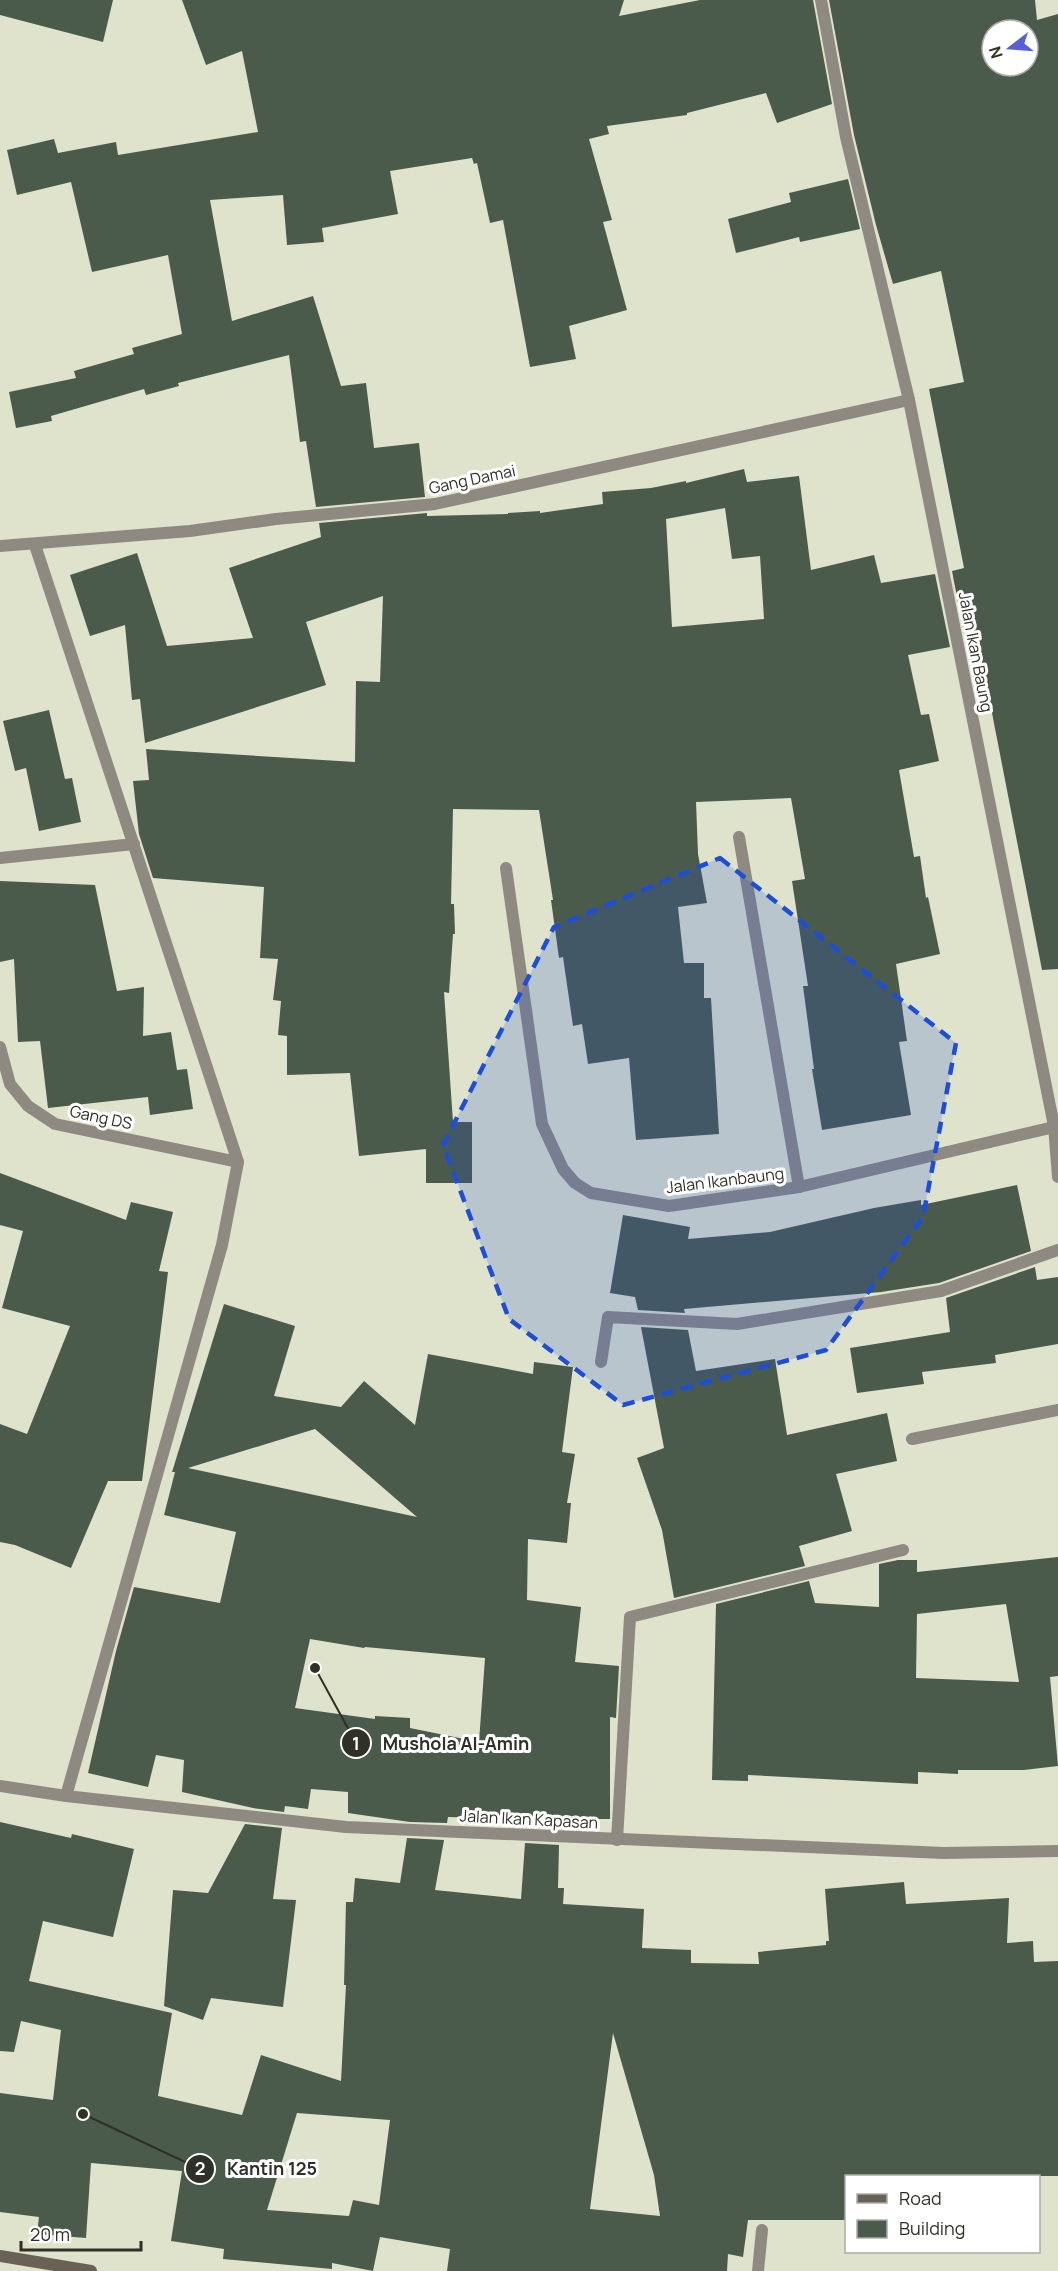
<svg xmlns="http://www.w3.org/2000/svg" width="1058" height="2271" font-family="Manrope,sans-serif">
	<rect width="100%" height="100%" fill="#dfe3cb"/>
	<g fill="#4b5b4b" fill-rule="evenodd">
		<path d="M0,0H113L103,42L0,15Z"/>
		<path d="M182,0H624L619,16L700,0H813L832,104L777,123L766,93L687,113V115L607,126L609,134L589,139L612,220L603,222L627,310L569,326L576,359L530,367L503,220L490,223L477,163L474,164L472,158L390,171L398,214L322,228L324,242L287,245L283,195L210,200L232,321L313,296L341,386L366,383L374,448L419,443L425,497L316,507L306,441L300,442L289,355L178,383L179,386L146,395L144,389L51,416L52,421L16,428L9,392L76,378L74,371L134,354L132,348L182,334L168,255L92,272L71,182L17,195L7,150L54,139L58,153L116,142L118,155L258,132L242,51L206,65Z"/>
		<path d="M829,0H1035L1037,20L1058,14V969L1042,970L978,641L966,644L952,571L964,568L929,389L964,382L941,271L893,284L876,225L854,135ZM992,30H1028V66H992Z"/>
		<path d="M848,179L860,229L800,242L799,237L736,253L728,219L791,202L789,193Z"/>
		<path d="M744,469L747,482L799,476L811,570L874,555L881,583L935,574L950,647L908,655L921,715L929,714L939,761L899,770L914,857L920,856L926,898L928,897L940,954L896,964L907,1041L899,1042L911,1115L822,1130L812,1069H814L803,986H808L792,881L805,879L791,798L696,802L698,854L707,903L678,907L684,963H704V998H711L719,1134L636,1140L629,1058L588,1064L582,1024L573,1026L563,957L559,958L551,900H553L539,810L453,809L451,904H454L455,934H453L449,993L444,992L453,1122H472V1183H426V1149L359,1156L350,1073L287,1075V1036L278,1035L281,1001L273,1000L278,959L260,958L264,887L153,878L139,834L133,781L149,780L146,749L355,762L356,681L380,682L383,596L306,622L326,685L145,743L140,699L132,700L125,625L90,636L70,575L137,553L167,646L253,638L229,568L321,537L319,523L427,513V516L508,514V513L540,511V513L603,504L602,492L651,488L686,481V483ZM725,508L732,559L760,556L764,619L672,627L666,519Z"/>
		<path d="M49,710L65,779L72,778L81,822L39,831L26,768L15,771L3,721Z"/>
		<path d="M0,881L95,885L117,991L144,987L143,1036L171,1032L177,1070L187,1069L193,1109L150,1115L148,1097L48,1108L40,1041L18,1042L14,959L0,962Z"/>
		<path d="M0,1173L126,1220L131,1202L173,1212L159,1271L168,1272L142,1481H108L71,1568L15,1545L0,1542V1424L27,1434L70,1326L2,1308L23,1231L0,1225Z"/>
		<path d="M1017,1185L1031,1251L939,1283L881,1292L684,1309L685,1313L638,1310L635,1297L610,1293L623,1215L690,1227L688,1239L770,1232L874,1208L921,1200V1205Z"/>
		<path d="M1035,1267L1037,1280L1058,1277V1344L995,1355L996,1363L922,1372L924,1384L857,1393L850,1348L950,1332L946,1298Z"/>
		<path d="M224,1304L295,1326L274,1396L341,1407L364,1381L415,1425L428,1354L533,1374L534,1362L573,1367L562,1452L575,1454L567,1503H571L567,1543L528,1539L527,1600L581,1607L575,1662L619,1666L616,1718L610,1717V1819H561L560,1828L516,1826L517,1819L448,1817L447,1823L410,1822L348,1813V1792L311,1789L308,1809L285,1806L284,1812L253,1808L182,1792L184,1760L156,1755L148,1787L88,1773L116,1651L134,1587L220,1603L236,1532L164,1515L175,1472H172ZM315,1429L417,1517L188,1468ZM310,1639L364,1648L365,1647L485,1658L479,1742L410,1728V1718L375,1716V1719L295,1708Z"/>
		<path d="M641,1327L688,1330L696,1371L775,1359L787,1435L887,1413L897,1461L836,1474L852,1531L799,1546L805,1566L674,1598L662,1530L637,1458L664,1448Z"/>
		<path d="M1058,1557V1676L1050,1677L1058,1766L1024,1770H958V1774L918,1772V1784L748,1775V1781L712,1780L716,1604L809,1581L815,1603L879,1607V1564L898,1560H917V1572ZM1006,1604L1019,1682L916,1678L917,1614Z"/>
		<path d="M0,1822L71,1838L72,1834L134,1849L113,1937L43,1921L29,1981L172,2013L158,2096L242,2115L261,2055L341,2081L346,1985H344L346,1902H353L355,1878L400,1883L407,1838L444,1840L435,1890L521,1899L525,1843L559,1845L558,1888H564L563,1904L644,1909L642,1948L691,1950V1963L759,1964L758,1952L826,1945V1941H829L825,1889L904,1882L906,1904L1009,1898L1007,1943L1033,1941L1034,1962L1058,1961V2176H846V2220H748L743,2257L728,2254L727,2271H447L450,2249L380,2237L373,2271L332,2263V2269L223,2259L224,2249L171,2241L182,2171L91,2163L86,2238L37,2234L39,2217L0,2212V2093L53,2100L61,2030L21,2021L14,2052L0,2051ZM613,2033L654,2175L660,2216L590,2209ZM297,2113L390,2120L379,2205L353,2200L349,2216L267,2210Z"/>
		<path d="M245,1824L282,1828L273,1899L296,1900L283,2007L211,1998L203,2020L164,2006L173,1890L208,1893Z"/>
	</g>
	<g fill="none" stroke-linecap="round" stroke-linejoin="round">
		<g stroke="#8f8a81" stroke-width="12">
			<path d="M821,0L846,137L909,400L1054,1126L1058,1177"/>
			<path d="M35,545L238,1162L222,1245L66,1796"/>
			<path d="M0,546L190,531L276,519L435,504L909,400"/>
			<path d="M739,837L799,1187"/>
			<path d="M0,858L134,844"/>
			<path d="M506,868L542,1124L563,1169L575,1183L591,1193L669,1206L799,1187L1058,1126"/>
			<path d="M0,1047L10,1084L28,1106L55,1124L238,1162"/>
			<path d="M601,1362L608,1317L737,1324L941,1291L1058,1250"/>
			<path d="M912,1439L1058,1410"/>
			<path d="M0,1786L66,1796L346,1827L943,1853L1058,1851"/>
			<path d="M617,1840L630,1617L903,1550"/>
			<path d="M758,2271L762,2230"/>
		</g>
		<path stroke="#696155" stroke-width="12" d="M0,2256L91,2271"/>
	</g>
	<path fill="#1d4ed8" fill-opacity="0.2" stroke="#1d4ed8" stroke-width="4.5" stroke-dasharray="12 8" stroke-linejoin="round" d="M720,858L956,1043L923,1217L826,1350L623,1405L509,1319L443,1145L554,927Z"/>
	<g text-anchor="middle" stroke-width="6" stroke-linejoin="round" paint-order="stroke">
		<g font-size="16" fill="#2f3027" stroke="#fff">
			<text transform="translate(472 479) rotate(-12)" y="6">Gang Damai</text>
			<text transform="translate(976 652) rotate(79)" y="6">Jalan Ikan Baung</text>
			<text transform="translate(101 1117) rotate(12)" y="6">Gang DS</text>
			<text transform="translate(725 1180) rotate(-7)" y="6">Jalan Ikanbaung</text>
			<text transform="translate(529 1819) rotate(3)" y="6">Jalan Ikan Kapasan</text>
		</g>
	</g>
	<path fill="none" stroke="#2f3027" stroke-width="2" d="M315 1668L356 1743M83 2114L200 2169"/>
	<g fill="#2f3027" stroke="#fff" stroke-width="2">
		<circle cx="315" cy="1668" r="6"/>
		<circle cx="83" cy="2114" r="6"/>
		<circle cx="356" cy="1743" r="15"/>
		<circle cx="200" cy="2169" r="15"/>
	</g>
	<g font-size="18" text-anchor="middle" font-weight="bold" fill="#fff">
		<text x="356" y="1750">1</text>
		<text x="200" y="2175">2</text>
	</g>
	<g font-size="18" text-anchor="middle" font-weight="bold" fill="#2f3027" stroke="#fff" stroke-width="6" stroke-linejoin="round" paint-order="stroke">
		<text x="456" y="1750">Mushola Al-Amin</text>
		<text x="272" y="2175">Kantin 125</text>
	</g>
	<rect x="845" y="2175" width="195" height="78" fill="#ffffff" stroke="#acaca9" stroke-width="1.5"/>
	<rect x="857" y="2194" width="30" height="9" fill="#696155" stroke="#acaca9" stroke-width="1.5"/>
	<text x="899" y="2205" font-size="18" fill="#2f3027">Road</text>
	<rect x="857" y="2220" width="30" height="18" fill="#4b5b4b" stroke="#acaca9" stroke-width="1.5"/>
	<text x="899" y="2235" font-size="18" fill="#2f3027">Building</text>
	<g transform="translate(1010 48) rotate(253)"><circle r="28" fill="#ffffff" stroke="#acaca9" stroke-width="1.5"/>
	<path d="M0-4.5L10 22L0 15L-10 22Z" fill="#565fd5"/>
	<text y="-9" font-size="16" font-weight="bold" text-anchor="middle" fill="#2f3027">N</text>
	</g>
	<path d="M21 2241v9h120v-9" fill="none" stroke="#2f3027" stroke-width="3"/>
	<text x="30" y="2241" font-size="18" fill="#2f3027" stroke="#ffffff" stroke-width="4.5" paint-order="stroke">20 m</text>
</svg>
